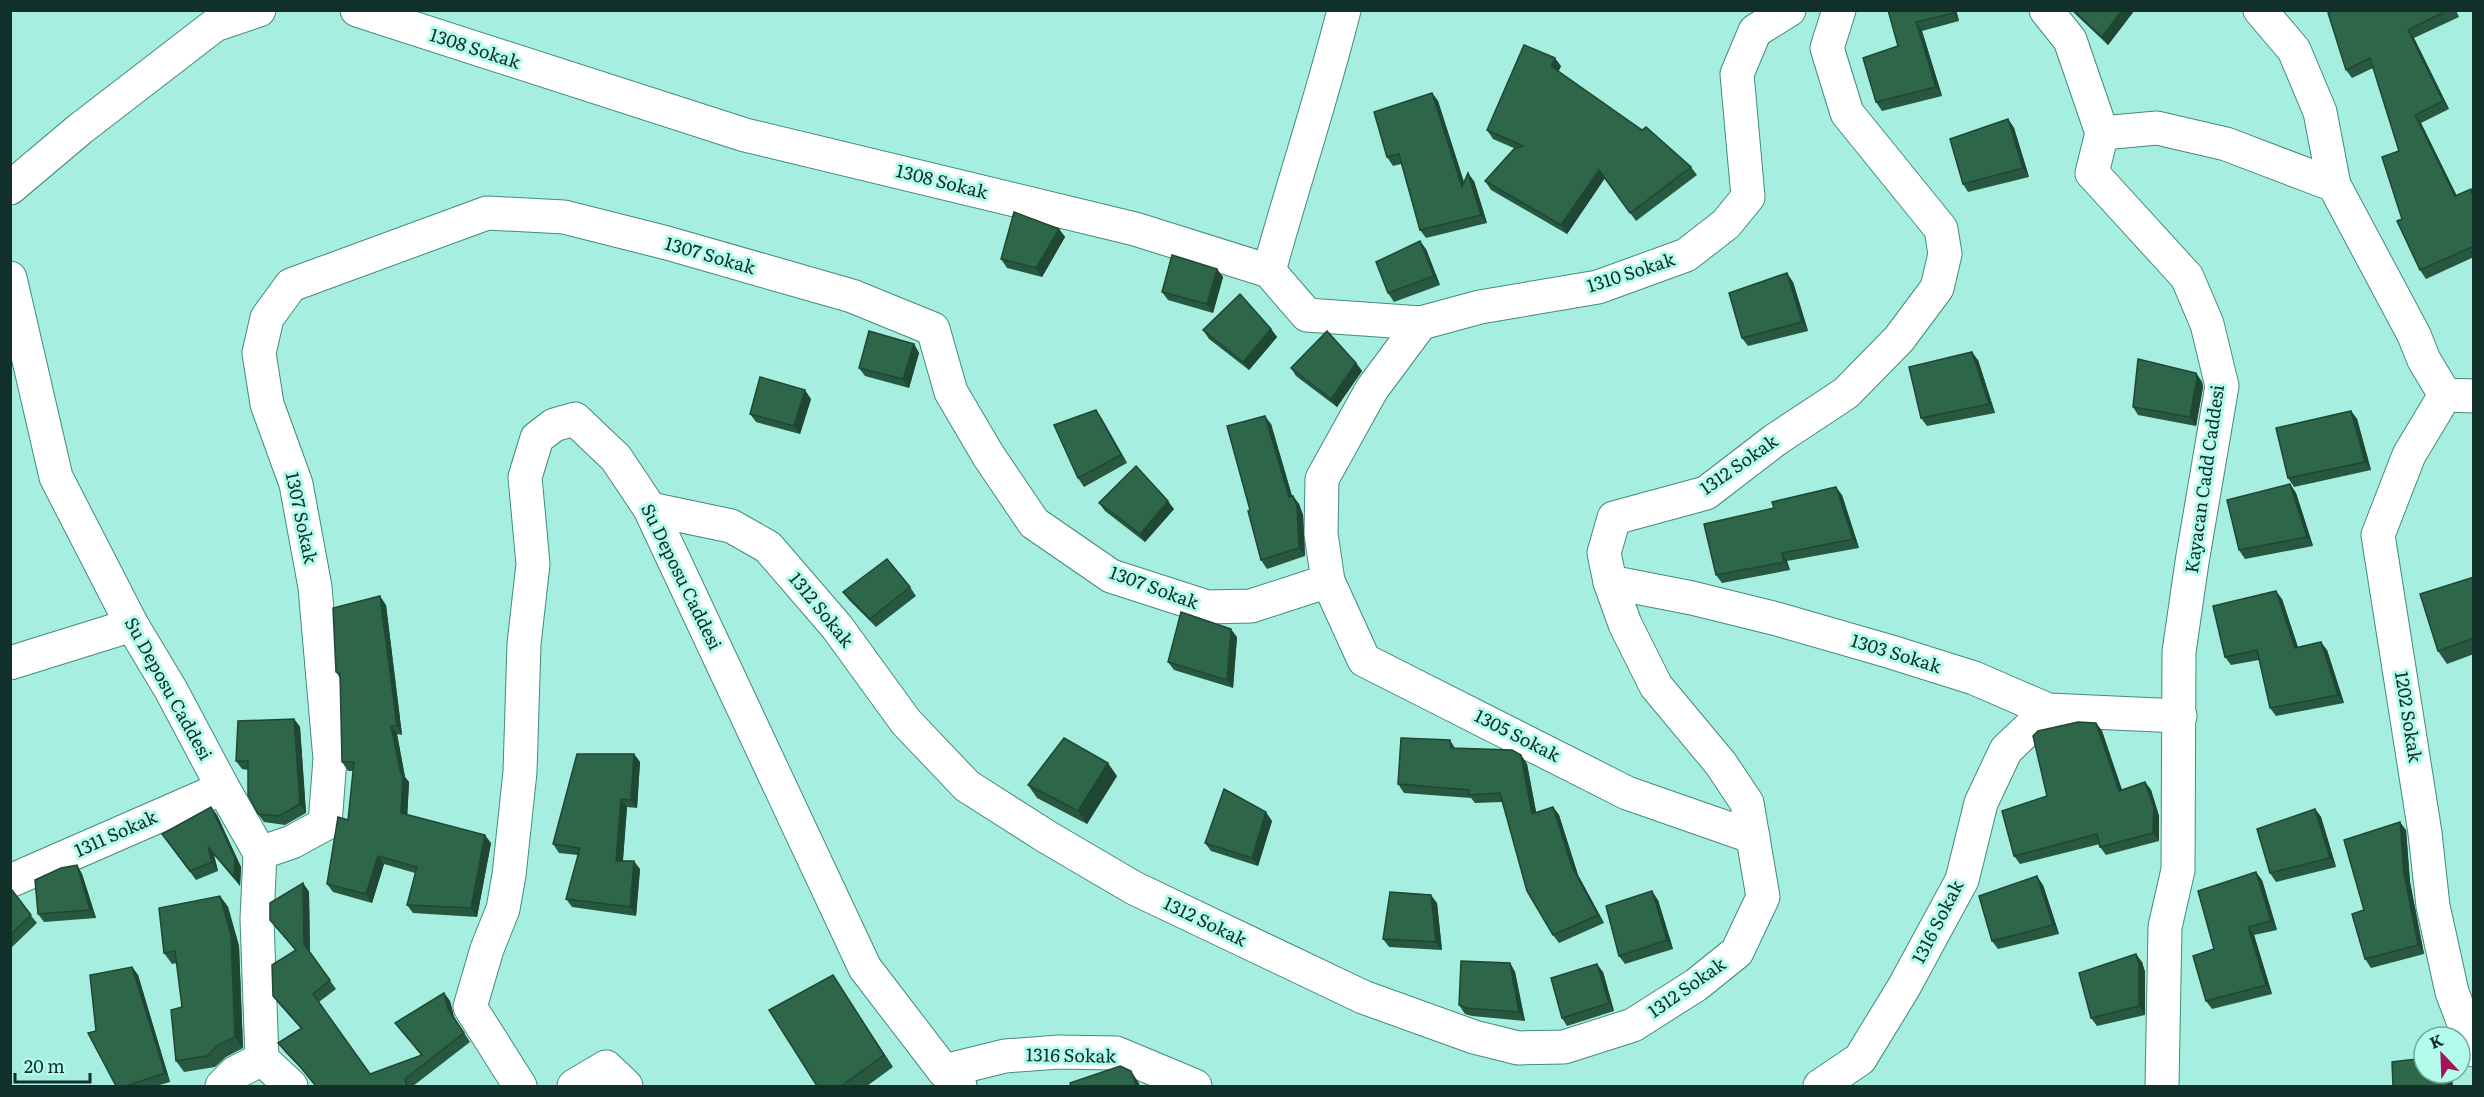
<svg xmlns="http://www.w3.org/2000/svg" width="2484" height="1097" font-family="Literata,serif">
	<rect width="100%" height="100%" fill="#a6eedf"/>
	<g fill="none" stroke-linecap="round" stroke-linejoin="round">
		<defs>
			<g id="minor">
				<path d="M357,10L745,135L1135,229L1269,271"/>
				<path d="M2046,10L2070,40L2102,133"/>
				<path d="M2260,10L2294,50L2320,112L2334,185"/>
				<path d="M10,188L80,129L215,25L259,10"/>
				<path d="M1269,271L1307,315L1421,323L1480,307L1598,287L1686,255L1726,224L1748,197L1737,74L1755,31L1789,10"/>
				<path d="M1269,271C1293,184 1322,98 1344,10"/>
				<path d="M10,278L56,477L132,625L171,690L223,788L260,853L257,919L262,1059L235,1073L222,1086"/>
				<path d="M1421,323L1372,389L1322,479L1321,534L1328,581L1364,660L1627,793L1753,837"/>
				<path d="M2445,395L2409,455L2378,535L2425,833L2433,906L2452,992L2474,1050"/>
				<path d="M650,509L731,526L768,547L837,627L906,722L967,786L1047,837L1134,888L1363,997L1474,1037L1518,1048L1564,1047L1633,1025L1696,985L1737,952L1763,897L1747,803L1721,764L1656,686L1625,624L1610,582L1604,553L1614,518L1706,493L1775,440L1846,393L1899,339L1937,288L1945,254L1941,229L1847,113L1827,48L1839,10"/>
				<path d="M1610,582L1692,598L1777,619L1888,651L1974,678L2048,710L2180,716"/>
				<path d="M10,663L132,625"/>
				<path d="M260,853L292,842L325,824L330,759L315,587L296,484L267,404L259,353L267,318L291,285L487,213L564,217L667,243L852,296L933,329L951,392L988,455L1034,523L1111,576L1207,607L1251,606L1328,581"/>
				<path d="M10,881L223,788"/>
				<path d="M262,1059L291,1086"/>
				<path d="M944,1071L1005,1056L1059,1052L1116,1053L1195,1086"/>
				<path d="M520,1086L470,1007L487,949L503,909L509,875L520,772L524,644L533,564L525,477L537,438L554,425L575,419L616,458L650,509L865,968L944,1071L960,1086"/>
				<path d="M574,1086L606,1067L626,1086"/>
				<path d="M1820,1086L1860,1059L1904,987L1962,880L1981,803L2006,750L2048,710"/>
				<path d="M2162,1086L2165,927L2178,870L2179,652L2192,562L2222,386L2207,324L2187,277L2092,173L2102,133L2157,128L2226,144L2334,185L2414,335L2424,360L2445,395L2474,396"/>
			</g>
		</defs>
		<use href="#minor" stroke="#438b7d" stroke-width="35"/>
		<use href="#minor" stroke="#fff" stroke-width="33"/>
	</g>
	<g fill="#285840">
		<path d="M1888,10H1956L1959,21L1922,31L1942,96L1882,111L1876,102L1898,46Z"/>
		<path d="M2071,10H2133L2134,11L2108,45Z"/>
		<path d="M2334,10H2456L2459,17L2414,38L2449,109L2421,123L2457,196L2474,193V257L2426,279L2420,270L2402,219L2399,151L2373,68L2352,78L2346,70Z"/>
		<path d="M1561,66L1558,72L1691,167L1697,175L1636,221L1605,178L1567,234L1491,190L1485,181L1516,149L1493,139L1487,130Z"/>
		<path d="M1432,93L1438,101L1464,182L1474,181L1487,223L1426,238L1420,230L1401,164L1393,166L1387,157Z"/>
		<path d="M2008,119L2014,128L2029,177L1968,192L1963,184Z"/>
		<path d="M1059,229L1065,237L1042,277L1007,268L1001,259Z"/>
		<path d="M1426,249L1440,285L1394,302L1388,293Z"/>
		<path d="M1217,269L1223,277L1213,313L1168,300L1162,292Z"/>
		<path d="M1793,282L1808,331L1748,346L1742,338Z"/>
		<path d="M1271,329L1277,337L1249,370L1209,339L1203,330Z"/>
		<path d="M914,344L919,353L909,388L865,376L859,368Z"/>
		<path d="M1978,360L1995,413L1927,426L1921,418Z"/>
		<path d="M1356,363L1362,371L1337,407L1296,376L1291,368Z"/>
		<path d="M2196,373L2202,382L2203,387L2196,426L2138,415L2133,407Z"/>
		<path d="M811,399L800,434L756,422L750,414Z"/>
		<path d="M1096,410L1102,419L1127,463L1084,487L1078,478Z"/>
		<path d="M2351,411L2357,419L2371,470L2294,487L2288,478Z"/>
		<path d="M1271,424L1292,496L1299,504L1303,515L1305,556L1267,569L1261,560L1250,510Z"/>
		<path d="M2290,484L2296,493L2313,546L2245,559L2239,550Z"/>
		<path d="M1842,495L1859,548L1787,561L1790,570L1722,583L1716,575Z"/>
		<path d="M1099,503L1174,509L1145,542L1105,511Z"/>
		<path d="M2474,577V654L2447,664L2438,651Z"/>
		<path d="M910,587L916,596L876,627L849,600L843,592Z"/>
		<path d="M2282,599L2298,647L2327,650L2344,703L2276,716L2270,708L2259,660L2231,665L2225,657Z"/>
		<path d="M386,605L402,735L397,734L405,777L409,782L407,815L491,843L477,917L413,913L407,905L415,873L384,864L372,903L333,892L327,884L348,820L353,771H348L342,762L340,678L336,672Z"/>
		<path d="M1237,637L1233,688L1174,670L1168,662Z"/>
		<path d="M294,719L300,727L306,813L285,825L264,822L258,814L248,770L242,769L236,761Z"/>
		<path d="M2096,723L2102,731L2122,790L2145,782L2151,790L2159,816V841L2106,855L2100,847V844L2020,864L2014,856L2047,796Z"/>
		<path d="M1450,740L1455,748L1521,755L1527,764L1536,812L1553,807L1559,815L1578,875L1604,923L1559,943L1553,935L1502,802L1475,803L1471,798L1404,793L1398,784Z"/>
		<path d="M634,754L640,762L637,808L627,807L623,861L640,869L636,916L572,907L566,899L578,855L559,853L553,844Z"/>
		<path d="M1117,776L1087,824L1037,798L1028,785Z"/>
		<path d="M211,807L217,815L241,867L240,886L214,855L218,871L196,880L162,834Z"/>
		<path d="M2315,809L2321,817L2336,867L2276,882L2270,873Z"/>
		<path d="M1272,821L1258,866L1211,851L1205,843Z"/>
		<path d="M2406,830L2410,882L2424,954L2371,968L2365,959L2364,910Z"/>
		<path d="M77,865L82,874L96,918L44,922L38,914Z"/>
		<path d="M2262,880L2277,930L2254,935L2272,994L2212,1009L2206,1001L2214,949Z"/>
		<path d="M303,883L309,892L310,952L336,989L319,1002L370,1074L421,1055L395,1023L444,993L450,1001L454,1017L470,1042L413,1086H315L304,1072L284,1051L278,1043L301,1029L279,1004L273,996L295,950L270,920Z"/>
		<path d="M2043,885L2059,934L1998,949L1992,941Z"/>
		<path d="M10,890L37,923L10,949Z"/>
		<path d="M220,896L228,907L239,946L243,1048L226,1057L215,1067L184,1072L176,1061L182,1007L177,963L172,964L164,953Z"/>
		<path d="M1658,900L1673,949L1625,964L1619,956Z"/>
		<path d="M1437,903L1442,950L1389,947L1383,939Z"/>
		<path d="M2142,962L2145,972V1015L2097,1026L2091,1018Z"/>
		<path d="M1510,963L1515,972L1525,1021L1472,1016L1465,1014L1459,1005Z"/>
		<path d="M132,967L138,975L170,1082L156,1086H116L96,1031Z"/>
		<path d="M1603,972L1614,1011L1567,1026L1562,1018Z"/>
		<path d="M841,988L893,1067L867,1086H817Z"/>
	</g>
	<g fill="#204734">
		<path d="M1953,10H1956L1959,21L1954,13Z"/>
		<path d="M2122,10L2134,11L2108,45L2102,37Z"/>
		<path d="M1916,22L1922,31L1942,96L1936,87Z"/>
		<path d="M2408,30L2414,38L2449,109L2443,101Z"/>
		<path d="M1555,58L1561,66L1557,75L1551,66Z"/>
		<path d="M1432,93L1438,101L1468,195L1462,187Z"/>
		<path d="M2415,115L2421,123L2461,205L2455,196Z"/>
		<path d="M2008,119L2014,128L2029,177L2023,168Z"/>
		<path d="M1599,170L1605,178L1567,234L1561,225Z"/>
		<path d="M1468,173L1474,181L1487,223L1481,215Z"/>
		<path d="M1059,229L1065,237L1042,277L1036,268Z"/>
		<path d="M1420,241L1426,249L1440,285L1434,276Z"/>
		<path d="M1217,269L1223,277L1213,313L1207,304Z"/>
		<path d="M1787,273L1793,282L1808,331L1802,322Z"/>
		<path d="M1271,329L1277,337L1249,370L1243,362Z"/>
		<path d="M914,344L919,353L909,388L903,379Z"/>
		<path d="M1972,352L1978,360L1995,413L1989,404Z"/>
		<path d="M1356,363L1362,371L1337,407L1331,399Z"/>
		<path d="M2196,373L2202,382L2203,387L2196,426L2190,417Z"/>
		<path d="M805,390L811,399L800,434L794,426Z"/>
		<path d="M1096,410L1102,419L1127,463L1121,455Z"/>
		<path d="M2351,411L2357,419L2371,470L2365,462Z"/>
		<path d="M1265,416L1271,424L1295,506L1289,497Z"/>
		<path d="M2290,484L2296,493L2313,546L2307,537Z"/>
		<path d="M1836,487L1842,495L1859,548L1853,539Z"/>
		<path d="M1293,496L1299,504L1303,515L1305,556L1299,548Z"/>
		<path d="M1168,501L1174,509L1145,542L1140,534Z"/>
		<path d="M1782,553L1787,561L1790,570L1784,562Z"/>
		<path d="M2276,591L2282,599L2301,657L2295,648Z"/>
		<path d="M380,596L386,605L402,735L397,726Z"/>
		<path d="M1231,629L1237,637L1233,688L1227,680Z"/>
		<path d="M2321,642L2327,650L2344,703L2338,695Z"/>
		<path d="M294,719L300,727L306,813L300,804Z"/>
		<path d="M2096,723L2102,731L2125,799L2119,791Z"/>
		<path d="M391,726L397,734L405,777L409,782L407,822L401,813V774Z"/>
		<path d="M634,754L640,762L637,808L631,800Z"/>
		<path d="M1521,755L1527,764L1538,822L1532,814Z"/>
		<path d="M1108,763L1117,776L1087,824L1078,811Z"/>
		<path d="M2145,782L2151,790L2159,816V841L2153,833Z"/>
		<path d="M621,799L627,807L622,870L616,861Z"/>
		<path d="M211,807L217,815L241,867L240,886L234,877Z"/>
		<path d="M1553,807L1559,815L1578,875L1604,923L1598,915L1572,867Z"/>
		<path d="M2315,809L2321,817L2336,867L2330,858Z"/>
		<path d="M1266,812L1272,821L1258,866L1252,858Z"/>
		<path d="M2400,822L2406,830L2410,882L2424,954L2418,945L2404,873Z"/>
		<path d="M485,835L491,843L477,917L471,908Z"/>
		<path d="M208,847L214,855L218,871L212,862Z"/>
		<path d="M378,856L384,864L372,903L366,894Z"/>
		<path d="M634,861L640,869L636,916L630,907Z"/>
		<path d="M77,865L82,874L96,918L90,910Z"/>
		<path d="M2256,872L2262,880L2277,930L2271,921Z"/>
		<path d="M2037,876L2043,885L2059,934L2053,925Z"/>
		<path d="M303,883L309,892L310,953L304,944Z"/>
		<path d="M1652,891L1658,900L1673,949L1667,940Z"/>
		<path d="M1431,895L1437,903L1442,950L1436,942Z"/>
		<path d="M220,896L228,907L239,946L243,1048L235,1037Z"/>
		<path d="M2248,927L2254,935L2272,994L2266,985Z"/>
		<path d="M2136,954L2142,962L2145,972V1015L2139,1006Z"/>
		<path d="M1510,963L1515,972L1525,1021L1519,1012Z"/>
		<path d="M1597,964L1603,972L1614,1011L1609,1003Z"/>
		<path d="M132,967L138,975L170,1082L165,1073Z"/>
		<path d="M833,975L841,988L893,1067L884,1055Z"/>
		<path d="M444,993L450,1001L454,1017L470,1042L448,1009Z"/>
		<path d="M1131,1071L1139,1083L1140,1086H1136Z"/>
		<path d="M2447,1073H2452L2453,1086H2448Z"/>
	</g>
	<g fill="#2e664a" stroke="#204734" stroke-width="1.5">
		<path d="M1888,10H1953L1954,13L1916,22L1936,87L1876,102L1863,58L1898,46Z"/>
		<path d="M2073,10H2122L2102,37Z"/>
		<path d="M2334,10H2448L2408,30L2443,101L2415,115L2455,196L2471,189L2472,194H2474V246L2420,270L2397,221L2402,219L2382,157L2399,151L2370,58L2346,70L2328,13Z"/>
		<path d="M1524,45L1555,58L1551,66L1642,130L1646,127L1691,167L1630,213L1599,170L1561,225L1485,181L1514,149L1523,146L1487,130Z"/>
		<path d="M1432,93L1462,187L1468,173L1481,215L1420,230L1399,154L1387,157L1374,112Z"/>
		<path d="M2008,119L2023,168L1963,184L1950,139Z"/>
		<path d="M1014,212L1059,229L1036,268L1001,259Z"/>
		<path d="M1420,241L1434,276L1388,293L1376,262Z"/>
		<path d="M1172,255L1217,269L1207,304L1162,292Z"/>
		<path d="M1787,273L1802,322L1742,338L1729,293Z"/>
		<path d="M1240,294L1271,329L1243,362L1203,330Z"/>
		<path d="M869,331L914,344L903,379L859,368Z"/>
		<path d="M1327,331L1356,363L1331,399L1291,368Z"/>
		<path d="M1972,352L1989,404L1921,418L1909,367Z"/>
		<path d="M2138,359L2196,373L2197,378L2190,417L2133,407Z"/>
		<path d="M760,377L805,390L794,426L750,414Z"/>
		<path d="M1096,410L1121,455L1078,478L1054,425Z"/>
		<path d="M2351,411L2365,462L2288,478L2276,428Z"/>
		<path d="M1265,416L1289,497L1293,496L1297,507L1299,548L1261,560L1248,511L1250,510L1227,426Z"/>
		<path d="M1136,466L1168,501L1140,534L1099,503Z"/>
		<path d="M2290,484L2307,537L2239,550L2227,500Z"/>
		<path d="M1836,487L1853,539L1782,553L1784,562L1716,575L1704,524L1774,508L1772,502Z"/>
		<path d="M887,559L910,587L870,619L843,592Z"/>
		<path d="M2474,577V638L2438,651L2420,594Z"/>
		<path d="M2276,591L2295,648L2321,642L2338,695L2270,708L2257,650L2225,657L2213,606Z"/>
		<path d="M380,596L397,726H391L401,774H403L401,813L485,835L471,908L407,905L417,867L378,856L366,894L327,884L338,817L348,820L354,762H342L340,673L336,672L333,608Z"/>
		<path d="M1181,612L1231,629L1227,680L1168,662Z"/>
		<path d="M294,719L300,804L279,816L258,814L248,795V761H236L238,721Z"/>
		<path d="M2078,722L2096,723L2119,791L2145,782L2154,808L2153,833L2100,847L2097,834L2014,856L2002,811L2047,796L2033,736L2038,731Z"/>
		<path d="M1064,738L1108,763L1078,811L1028,785Z"/>
		<path d="M1401,738L1450,740L1451,748L1512,750L1521,755L1532,814L1553,807L1572,867L1598,915L1553,935L1527,891L1500,793L1469,795V790L1398,784Z"/>
		<path d="M577,754H634L631,800L621,799L616,861H634L630,907L566,899L580,848L553,844Z"/>
		<path d="M1224,789L1266,812L1252,858L1205,843Z"/>
		<path d="M211,807L235,858L234,877L208,847L212,862L190,871L162,834Z"/>
		<path d="M2315,809L2330,858L2270,873L2257,829Z"/>
		<path d="M2400,822L2404,873L2418,945L2365,959L2352,914L2364,910L2344,840Z"/>
		<path d="M77,865L90,910L38,914L35,880L61,868Z"/>
		<path d="M2256,872L2271,921L2248,927L2266,985L2206,1001L2193,956L2214,949L2198,891Z"/>
		<path d="M2037,876L2053,925L1992,941L1979,896Z"/>
		<path d="M303,883L304,944L330,980L313,994L370,1074L422,1055L395,1023L444,993L448,1009L464,1033L405,1079L407,1086H316L298,1064L278,1043L302,1028L273,996L272,965L296,950L270,920V903Z"/>
		<path d="M10,890H12L31,915L10,935Z"/>
		<path d="M1652,891L1667,940L1619,956L1606,906Z"/>
		<path d="M1390,892L1431,895L1436,942L1383,939Z"/>
		<path d="M220,896L231,935L235,1037L218,1045L207,1056L176,1061L171,1010L182,1007L175,951L164,953L159,908Z"/>
		<path d="M2136,954L2139,964V1006L2091,1018L2079,973Z"/>
		<path d="M1461,961L1510,963L1519,1012L1466,1008L1459,1005Z"/>
		<path d="M1597,964L1609,1003L1562,1018L1551,978Z"/>
		<path d="M132,967L165,1073L126,1086H116L88,1033L96,1031L90,975Z"/>
		<path d="M833,975L884,1055L841,1086H817L769,1010Z"/>
		<path d="M2424,1058V1073H2447L2448,1086H2393L2392,1062Z"/>
		<path d="M1120,1066L1131,1071L1136,1086H1071L1070,1083Z"/>
	</g>
	<g text-anchor="middle" stroke-width="6" stroke-linejoin="round" paint-order="stroke">
		<g font-size="18" fill="#12302a" stroke="#b3fcec">
			<text transform="translate(475 49) rotate(18)" y="6">1308 Sokak</text>
			<text transform="translate(942 182) rotate(14)" y="6">1308 Sokak</text>
			<text transform="translate(710 256) rotate(16)" y="6">1307 Sokak</text>
			<text transform="translate(1631 273) rotate(-18)" y="6">1310 Sokak</text>
			<text transform="translate(1739 465) rotate(-35)" y="6">1312 Sokak</text>
			<text transform="translate(2205 479) rotate(-82)" y="6">Kayacan Cadd Caddesi</text>
			<text transform="translate(301 518) rotate(78)" y="6">1307 Sokak</text>
			<text transform="translate(681 577) rotate(64)" y="6">Su Deposu Caddesi</text>
			<text transform="translate(1154 588) rotate(20)" y="6">1307 Sokak</text>
			<text transform="translate(821 610) rotate(51)" y="6">1312 Sokak</text>
			<text transform="translate(1896 654) rotate(17)" y="6">1303 Sokak</text>
			<text transform="translate(168 689) rotate(61)" y="6">Su Deposu Caddesi</text>
			<text transform="translate(2408 717) rotate(81)" y="6">1202 Sokak</text>
			<text transform="translate(1517 736) rotate(27)" y="6">1305 Sokak</text>
			<text transform="translate(116 834) rotate(-24)" y="6">1311 Sokak</text>
			<text transform="translate(1205 922) rotate(26)" y="6">1312 Sokak</text>
			<text transform="translate(1938 922) rotate(-63)" y="6">1316 Sokak</text>
			<text transform="translate(1687 988) rotate(-35)" y="6">1312 Sokak</text>
			<text transform="translate(1071 1056) rotate(1)" y="6">1316 Sokak</text>
		</g>
	</g>
	<rect width="2484" height="1097" fill="none" stroke="#12302a" stroke-width="24"/>
	<g transform="translate(2442 1055) rotate(337)"><circle r="28" fill="#b3fcec" stroke="#73aa9e" stroke-width="1.5"/>
	<path d="M0-4.5L10 22L0 15L-10 22Z" fill="#a31458"/>
	<text y="-9" font-size="16" font-weight="bold" text-anchor="middle" fill="#12302a">K</text>
	</g>
	<path d="M15 1073v9h75v-9" fill="none" stroke="#12302a" stroke-width="3"/>
	<text x="24" y="1073" font-size="18" fill="#12302a" stroke="#b3fcec" stroke-width="4.5" paint-order="stroke">20 m</text>
</svg>
